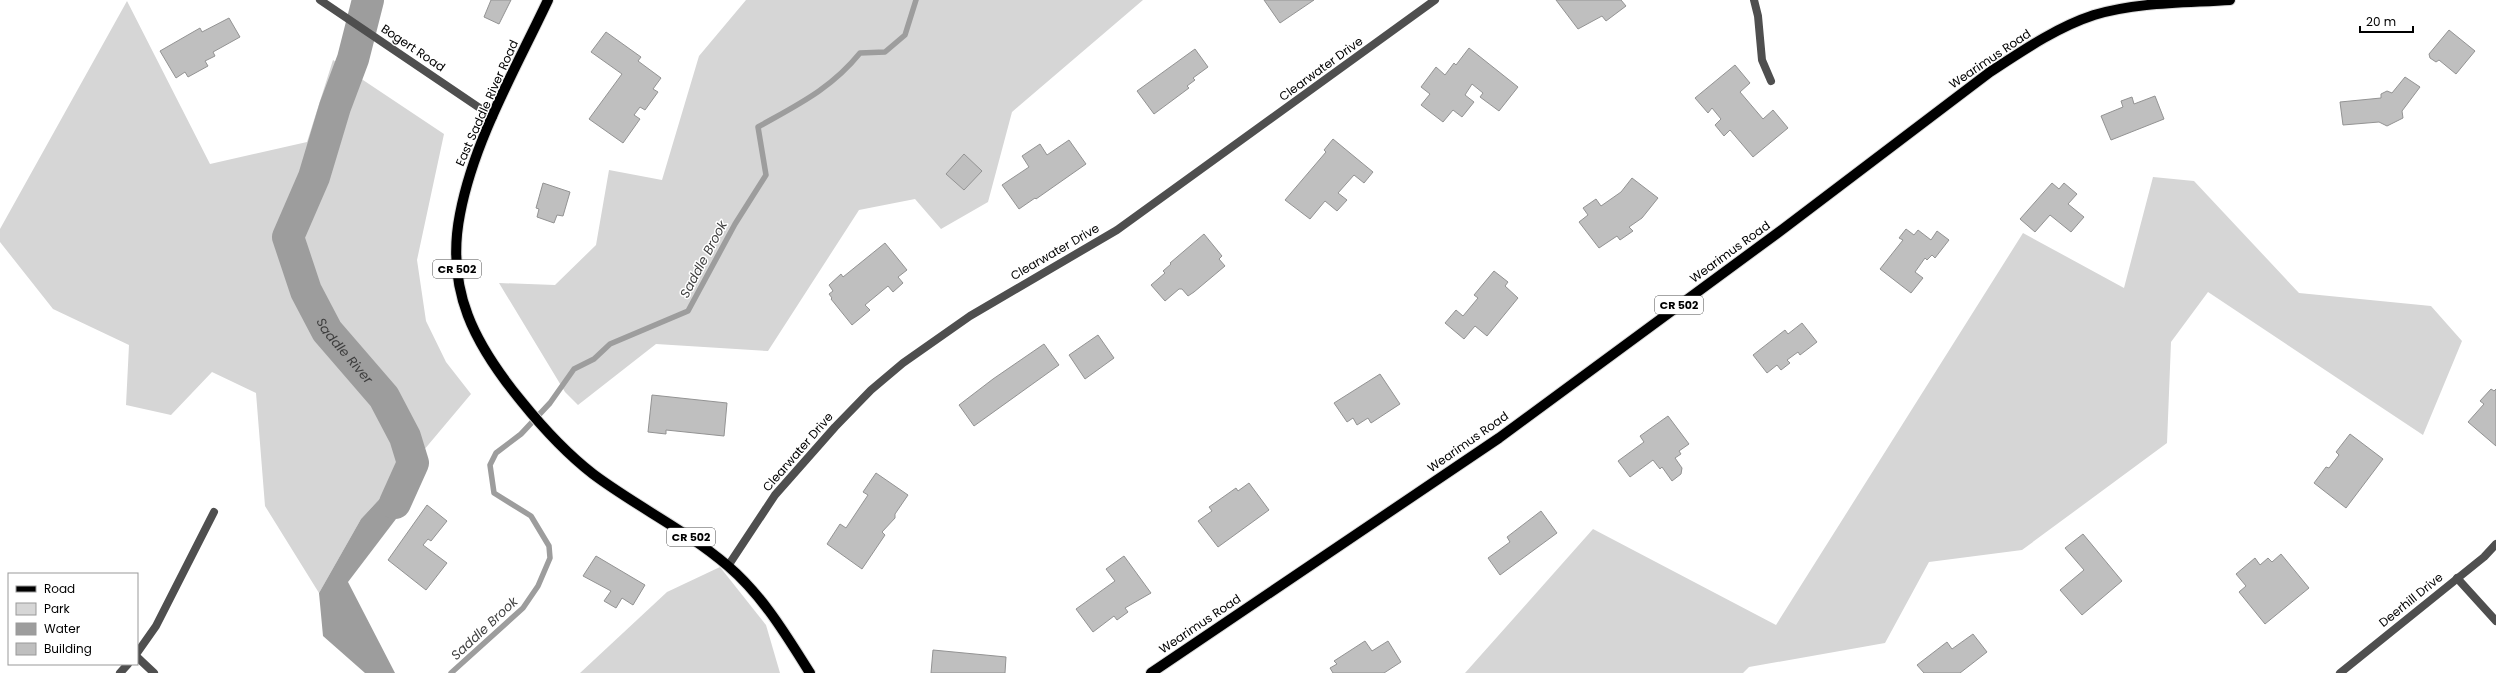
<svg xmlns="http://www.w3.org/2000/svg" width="2496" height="673" font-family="Poppins,sans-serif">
	<rect width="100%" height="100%" fill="#fff"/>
	<g fill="#d6d6d6">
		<path d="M746,0H1143L1012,112L988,202L941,229L915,199L859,210L768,351L656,344L578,405L565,392L499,283L555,285L596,245L609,170L662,180L699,56Z"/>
		<path d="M127,1L210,164L307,142L333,60L444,134L417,260L426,321L446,362L471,394L413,463L361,519L319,593L265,506L256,393L212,372L171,415L126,405L129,345L53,309L0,242V229Z"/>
		<path d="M2153,177L2194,181L2299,293L2431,306L2462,341L2423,435L2208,292L2171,342L2167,443L2022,550L1929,562L1885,643L1749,667L1743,673H1465L1593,529L1776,625L2023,233L2124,288Z"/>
		<path d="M720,567L766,625L780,673H580L667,592Z"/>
	</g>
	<path fill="#9d9d9d" d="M413,463L415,494L348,582L395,673H365L323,636L319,593L361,519Z"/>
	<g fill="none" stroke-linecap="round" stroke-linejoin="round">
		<path stroke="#9d9d9d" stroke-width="5.5" d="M451,673L523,608L538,586L550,558L549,546L531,516L494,493L490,465L496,453L521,434L550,403L574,369L594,359L610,344L688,311L735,224L766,175L758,127C797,105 831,89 860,53L885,52L905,35L916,0"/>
		<path stroke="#9d9d9d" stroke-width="32" id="s1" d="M368,0L353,59L335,107L314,177L288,237L306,291L327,331L384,397L405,437L413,463L395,503"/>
	</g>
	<g fill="#bfbfbf" stroke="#939393">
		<path d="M491,0H511L499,24L484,17Z"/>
		<path d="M1264,0H1314L1280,23Z"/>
		<path d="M1556,0H1621L1626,6L1606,21L1602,16L1578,29Z"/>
		<path d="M229,18L240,37L213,52L215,56L205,61L208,66L188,77L185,72L176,78L160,51L200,28L202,32Z"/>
		<path d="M2449,30L2475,51L2456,74L2439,60L2436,62L2430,58L2429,54Z"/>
		<path d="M606,32L641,57L638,61L661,78L653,89L658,92L645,110L640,107L634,115L640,119L623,143L589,119L622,74L591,52Z"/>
		<path d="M1469,48L1518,87L1499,111L1480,97L1483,93L1472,84L1465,95L1474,102L1462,117L1453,110L1443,122L1421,105L1430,94L1421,87L1436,67L1445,75L1454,63L1456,65Z"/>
		<path d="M1195,49L1208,67L1193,78L1195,80L1187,86L1189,88L1154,114L1137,91Z"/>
		<path d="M1735,65L1750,83L1740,92L1763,119L1773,110L1788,128L1753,157L1730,130L1724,136L1715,125L1721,119L1712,108L1708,113L1695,98Z"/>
		<path d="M2405,77L2420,87L2402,111L2403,118L2387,126L2379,122L2343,125L2340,102L2381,98V94L2387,91L2392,93Z"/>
		<path d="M2155,96L2164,119L2111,140L2101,116L2123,107L2121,101L2132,97L2134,104Z"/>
		<path d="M1333,139L1373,172L1364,183L1354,175L1338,193L1347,200L1337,211L1325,201L1310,219L1285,200L1326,152L1324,150Z"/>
		<path d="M1069,140L1086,164L1036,199L1035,198L1019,209L1002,185L1029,167L1022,156L1040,144L1047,155Z"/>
		<path d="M964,154L982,171L964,190L946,174Z"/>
		<path d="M1632,178L1658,198L1642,218L1629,227L1633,231L1620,240L1617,236L1599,248L1579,222L1588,215L1583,208L1596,199L1601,206L1621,192Z"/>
		<path d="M543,183L570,192L563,216L557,215L554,223L537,217L539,209L536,208Z"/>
		<path d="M2052,183L2059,189L2064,183L2077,194L2068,204L2084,217L2071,232L2050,215L2035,232L2020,219Z"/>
		<path d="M1906,229L1914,235L1918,230L1931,240L1937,231L1949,240L1935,258L1932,255L1927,260L1925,258L1915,272L1923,278L1911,293L1880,269L1903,240L1899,238Z"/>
		<path d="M1204,234L1222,256L1219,259L1225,266L1194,292L1188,296L1182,289H1179L1165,301L1151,285L1165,273L1163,271L1171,264L1170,263Z"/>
		<path d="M885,243L907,270L898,277L903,283L893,292L888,286L865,305L870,310L852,325L831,299L832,298L829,294L833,291L829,285L841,274L843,277Z"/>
		<path d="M1494,271L1508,282L1505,286L1518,298L1487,336L1475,326L1464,339L1445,323L1456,310L1463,316L1478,298L1474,295Z"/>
		<path d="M1802,323L1817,342L1800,355L1798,352L1787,360L1790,363L1781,370L1777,365L1767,373L1753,355L1785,330L1788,334Z"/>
		<path d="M1098,335L1114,358L1085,379L1069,355Z"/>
		<path d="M1044,344L1059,365L974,426L959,405L993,379Z"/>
		<path d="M1380,374L1400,404L1371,423L1368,418L1357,425L1353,418L1347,422L1334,403Z"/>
		<path d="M2491,389L2494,391L2496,389V446L2468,422L2484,404L2480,401Z"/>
		<path d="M652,395L727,403L724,436L666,430V434L648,432Z"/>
		<path d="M1668,416L1689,444L1679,451L1681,454L1675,458L1682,468L1681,474L1672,481L1662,467L1660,469L1653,460L1630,477L1618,461L1644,442L1640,436Z"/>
		<path d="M2350,434L2383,459L2346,508L2314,483L2326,467L2329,468L2339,455L2336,452Z"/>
		<path d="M876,473L908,495L895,514V518L882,532L885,535L862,569L827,544L840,524L846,528L868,495L863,492Z"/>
		<path d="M1249,483L1269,510L1218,547L1198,521L1212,511L1209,507L1236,488L1238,491Z"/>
		<path d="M427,505L447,521L431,541L428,539L423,545L447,563L426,590L388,560Z"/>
		<path d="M1541,511L1557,533L1500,575L1488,558L1510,542L1507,537Z"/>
		<path d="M2083,534L2122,581L2082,615L2060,590L2084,570L2065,548Z"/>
		<path d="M2281,554L2309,588L2265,624L2239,592L2246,586L2236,574L2255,558L2260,565L2268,558L2272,562Z"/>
		<path d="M596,556L645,585L633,605L622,598L616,608L604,601L611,591L583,576Z"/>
		<path d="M1124,556L1151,593L1125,608L1128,612L1117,620L1114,616L1093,632L1076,609L1115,581L1106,569Z"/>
		<path d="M1973,634L1987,652L1960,673H1924L1917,665L1947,642L1952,649Z"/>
		<path d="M1365,641L1372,651L1388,641L1401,662L1384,673H1333L1330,668L1337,664L1334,661Z"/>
		<path d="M933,650L1006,657L1005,673H931Z"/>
	</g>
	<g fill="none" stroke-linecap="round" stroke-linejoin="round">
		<defs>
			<g id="primary">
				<path d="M548,0C516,68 474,140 460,214C445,290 475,345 522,402C543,428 566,453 593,474C637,507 686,530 728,566C763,596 786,635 810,673"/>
				<path d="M1151,673L1499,438L1783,229L1990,72C2022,51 2057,27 2094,15C2138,2 2185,3 2230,0"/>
			</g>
		</defs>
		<use href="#primary" stroke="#dbdbdb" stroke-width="12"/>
		<g stroke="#4f4f4f" stroke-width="8">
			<path d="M1754,0L1758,16L1762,60L1771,81"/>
			<path d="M728,566L775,495L835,427L871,390L903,363L970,316L1117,230L1435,0"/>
			<path d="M2457,578L2496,621"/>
			<path d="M137,653L156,626L214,512"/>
			<path d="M137,657L154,673"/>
			<path d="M120,673L128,664"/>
			<path d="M2340,673L2484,557L2496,544"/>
		</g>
		<path stroke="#4f4f4f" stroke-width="8" d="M320,0L493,117"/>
		<use href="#primary" stroke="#000" stroke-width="10"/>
	</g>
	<g text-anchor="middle" stroke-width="3" stroke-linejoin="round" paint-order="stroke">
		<g fill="#fff" stroke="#4c4c4c" stroke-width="1">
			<rect x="433" y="260" width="48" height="18" rx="3"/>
			<rect x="1655" y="296" width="48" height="18" rx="3"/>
			<rect x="667" y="528" width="48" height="18" rx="3"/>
		</g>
		<g font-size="11" font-weight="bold" fill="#000">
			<text x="457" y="273">CR 502</text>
			<text x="1679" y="309">CR 502</text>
			<text x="691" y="541">CR 502</text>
		</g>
		<g font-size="12" fill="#000" stroke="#fff">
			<text transform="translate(413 48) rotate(34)" y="4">Bogert Road</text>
			<text transform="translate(1990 59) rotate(-34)" y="4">Wearimus Road</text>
			<text transform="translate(1321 69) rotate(-36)" y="4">Clearwater Drive</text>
			<text transform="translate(487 103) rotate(-66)" y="4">East Saddle River Road</text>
			<text transform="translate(1055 252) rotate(-30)" y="4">Clearwater Drive</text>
			<text transform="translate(1730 252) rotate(-36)" y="4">Wearimus Road</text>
			<text transform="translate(1468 442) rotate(-35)" y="4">Wearimus Road</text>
			<text transform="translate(798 452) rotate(-49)" y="4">Clearwater Drive</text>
			<text transform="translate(2411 600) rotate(-39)" y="4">Deerhill Drive</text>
			<text transform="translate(1200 624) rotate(-34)" y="4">Wearimus Road</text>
		</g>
		<g font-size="13" font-style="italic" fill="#3e3e3e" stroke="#fff">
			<text transform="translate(703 259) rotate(-62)" y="5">Saddle Brook</text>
			<text dy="5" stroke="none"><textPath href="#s1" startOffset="379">Saddle River</textPath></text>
			<text transform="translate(484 628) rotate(-43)" y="5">Saddle Brook</text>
		</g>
	</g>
	<rect x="8" y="573" width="130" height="92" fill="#ffffff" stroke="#999999"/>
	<rect x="16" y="586" width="20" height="6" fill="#000000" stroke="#999999"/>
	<text x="44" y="593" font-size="12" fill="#000000">Road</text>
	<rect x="16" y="603" width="20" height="12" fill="#d6d6d6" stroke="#999999"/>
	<text x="44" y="613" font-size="12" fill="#000000">Park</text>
	<rect x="16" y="623" width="20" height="12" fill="#9d9d9d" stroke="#999999"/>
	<text x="44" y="633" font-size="12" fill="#000000">Water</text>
	<rect x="16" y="643" width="20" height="12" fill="#bfbfbf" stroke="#999999"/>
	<text x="44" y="653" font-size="12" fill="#000000">Building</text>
	<path d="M2360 26v6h53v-6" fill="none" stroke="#000000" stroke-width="2"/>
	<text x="2366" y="26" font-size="12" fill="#000000" stroke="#ffffff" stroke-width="3" paint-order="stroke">20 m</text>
</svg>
